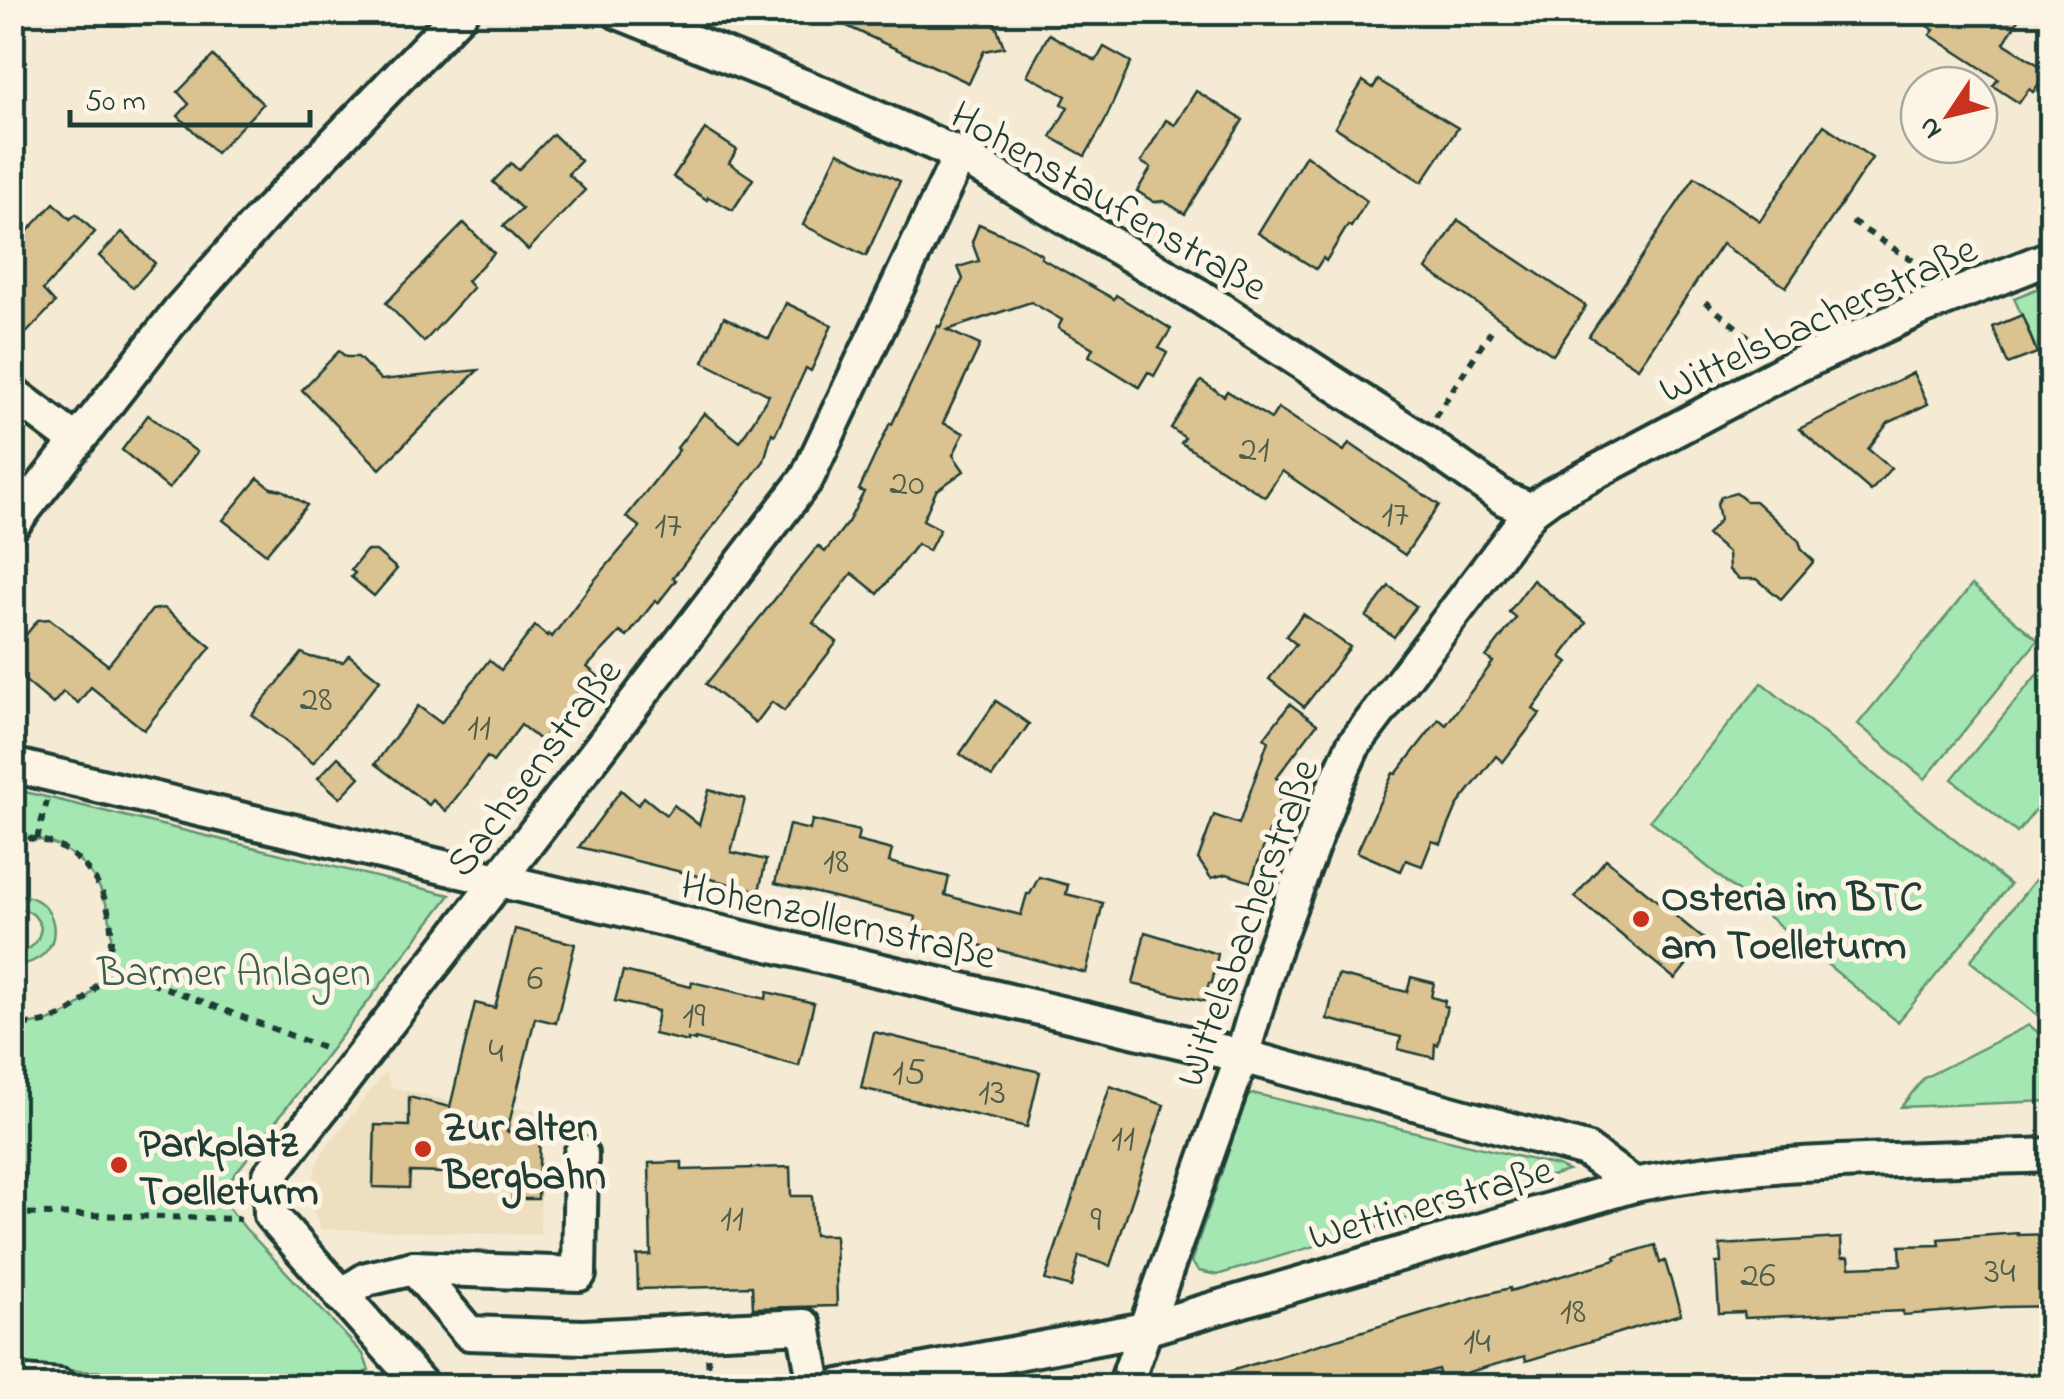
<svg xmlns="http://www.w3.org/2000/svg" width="2064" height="1399" font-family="'Indie Flower',sans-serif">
	<rect width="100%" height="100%" fill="#f5ebd4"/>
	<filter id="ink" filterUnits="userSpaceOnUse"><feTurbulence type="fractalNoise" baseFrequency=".01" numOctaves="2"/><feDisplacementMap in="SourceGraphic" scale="20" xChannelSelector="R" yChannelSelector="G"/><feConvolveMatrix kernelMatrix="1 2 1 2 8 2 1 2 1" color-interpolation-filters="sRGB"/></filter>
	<g filter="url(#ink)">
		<path fill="#eddfc0" d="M386,1071L391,1087L463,1104L542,1111L540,1235L321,1229L312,1208L310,1189L316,1167L322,1153Z"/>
		<g fill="#a5e7b2" stroke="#629273" stroke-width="2.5">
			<path d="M2051,283V359L2038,353L2014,298Z"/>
			<path d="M1972,585L2038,640L1925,779L1858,724Z"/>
			<path d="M2051,657V791L2017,833L1952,779Z"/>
			<path d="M1762,683L2010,885L1898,1022L1650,820Z"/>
			<path d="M13,789L450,895L219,1195L245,1228L363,1354L369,1370L355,1378L79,1371L13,1366V1026C25,1025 40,1024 51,1020C131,992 129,883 58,846C44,839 28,838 13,837Z"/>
			<path d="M2051,860V1026L1970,961Z"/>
			<path d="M13,895C60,892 70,954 24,964L22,952C35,947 39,940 41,927C35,913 27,907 13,910Z"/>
			<path d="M2029,1025L2051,1043V1101L1901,1107L1924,1078Z"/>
			<path d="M1256,1094L1558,1166L1568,1171L1217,1275L1199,1271L1191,1262L1246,1100L1249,1095Z"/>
		</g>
		<g fill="#dac291" stroke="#1f3d34" stroke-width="2.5">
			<path d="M817,12H991L1004,47L984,51L969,83Z"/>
			<path d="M1906,12H2023L2004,43L2048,71L2033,92L2029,89L2019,103L1993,86L1998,79L1930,35L1934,30Z"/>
			<path d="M1049,34L1096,61L1104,47L1131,62L1104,123L1085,156L1051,137L1068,107L1062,104L1066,96L1027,75Z"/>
			<path d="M213,56L263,104L216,153L178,116L189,104L178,92Z"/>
			<path d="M1378,80L1458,128L1422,182L1335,127L1363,81L1373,88Z"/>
			<path d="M1196,91L1243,120L1185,214L1164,201L1154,202L1137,191L1151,168L1141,162L1166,120L1175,125Z"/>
			<path d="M1824,125L1872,158L1786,287L1722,244L1638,368L1589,336L1695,177L1760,221Z"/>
			<path d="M705,129L737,150L729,163L753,179L733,210L708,197L707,200L673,177Z"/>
			<path d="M553,134L581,161L568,174L585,190L528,250L503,226L522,209L493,182L511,163L518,170Z"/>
			<path d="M838,152L900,181L866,256L803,225Z"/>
			<path d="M1306,155L1367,201L1351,227L1348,225L1326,261L1323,258L1316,269L1258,233Z"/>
			<path d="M54,203L70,219L76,214L95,232L43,290L55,303L12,348V248Z"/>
			<path d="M1458,220L1586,306L1553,355L1426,269Z"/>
			<path d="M464,223L494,253L467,281L473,288L424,342L386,303Z"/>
			<path d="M979,224L1020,242L1042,255L1041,258L1114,299L1116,295L1171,329L1159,348L1167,353L1154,376L1148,372L1139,387L1089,356L1093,348L1058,328L1062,320L1031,302L947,330L980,345L943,423L964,433L953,455L964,471L936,491L923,520L940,529L929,551L917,544L878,594L852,573L813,623L837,642L784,711L772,702L756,723L706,684L818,546L825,552L848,522L864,492L859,490L890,423L892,424L938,326L940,327L963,279L958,267L979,261L972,242Z"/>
			<path d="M122,232L155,263L133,288L99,256Z"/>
			<path d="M786,303L832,325L811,371L806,368L775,435L772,433L764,461L673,578L676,580L658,603L655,601L627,637L620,632L587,667L607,684L584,686L541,741L521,725L493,762L487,757L446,811L433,800L429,805L375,764L418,706L441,723L489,660L501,670L535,626L547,636L548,634L552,637L593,582L640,527L626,517L679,450L677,448L704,413L740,442L769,395L703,362L724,317L769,339Z"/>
			<path d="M2022,315L2037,353L2008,364L1993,327Z"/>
			<path d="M339,351L346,357H358L381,380L478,370L380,469L302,390Z"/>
			<path d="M1913,373L1928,404L1888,423L1868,449L1891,468L1871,491L1799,429Z"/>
			<path d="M1201,381L1224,396L1227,391L1271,419L1278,408L1344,451L1349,443L1439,505L1405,555L1282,471L1265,497L1181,443L1185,438L1171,428Z"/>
			<path d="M148,415L197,452L169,489L122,450Z"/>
			<path d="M258,478L271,488L282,490L307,505L266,554L223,520Z"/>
			<path d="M1736,493L1746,501H1755L1799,541L1802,550L1814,561L1781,599L1757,579H1739L1734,575L1729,570L1728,553L1707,535L1720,520L1717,504L1721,497Z"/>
			<path d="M366,551H376L397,569L374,596L351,577L355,573L351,570Z"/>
			<path d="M1533,580L1586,623L1561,657L1568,662L1533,709L1540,714L1503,762L1496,756L1457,806L1441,844L1432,841L1422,866L1406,860L1401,871L1357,852L1393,773L1396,774L1439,719L1446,725L1493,662L1486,657L1516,618L1509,612Z"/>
			<path d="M1389,586L1416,606L1394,637L1366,617Z"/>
			<path d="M164,608L211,647L144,730L91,687L78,703L63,692L53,704L12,670V652L38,620L50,619L108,665L152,610Z"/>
			<path d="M1303,614L1350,647L1304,707L1269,679L1296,644L1286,636Z"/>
			<path d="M302,653L310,657L343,662L349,655L380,680L313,763L252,715Z"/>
			<path d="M996,701L1029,724L992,777L960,754Z"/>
			<path d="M1290,704L1317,724L1276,778L1286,784L1251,882L1227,874L1211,878L1198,859L1214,815L1239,824L1268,741L1264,738Z"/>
			<path d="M338,757L360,777L340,798L318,778Z"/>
			<path d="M621,790L638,805L644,797L666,815L674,805L699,825L709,790L745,799L731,852L766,860L759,891L579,847Z"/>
			<path d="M812,820L859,831L857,841L892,850L889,862L949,877L945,895L976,904L1021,915L1027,894H1030L1039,877L1068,885L1066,894L1103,903L1086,973L914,928L916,917L775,883L789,825L810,830Z"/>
			<path d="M1606,859L1706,941L1675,979L1575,897Z"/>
			<path d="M515,929L575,944L556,1023L535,1018L507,1132L540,1133L538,1199H512L513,1175L410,1172L409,1188L373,1187L375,1125L409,1126V1097L450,1107L475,1003L495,1008Z"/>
			<path d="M1145,932L1218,954L1212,983H1209L1204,1001L1133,984Z"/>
			<path d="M623,971L691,987L692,982L766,999L767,992L814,1003L799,1066L695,1039V1041L688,1039V1042L654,1034L658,1011L615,1001Z"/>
			<path d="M1338,975L1407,992L1411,977L1434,983L1431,997L1445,1001L1444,1006L1447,1007L1438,1045L1435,1044L1434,1058L1398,1049L1401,1037L1327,1019Z"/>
			<path d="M874,1032L1040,1072L1027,1127L861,1088Z"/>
			<path d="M1110,1086L1164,1105L1110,1266L1079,1256L1071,1287L1045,1280Z"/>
			<path d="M682,1162V1170L790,1167L791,1196H812L814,1235H835L837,1306L753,1308L752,1286L638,1289L637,1256L651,1255L649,1163Z"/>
			<path d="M2018,1233V1235L2052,1234V1306L2003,1307L1903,1315V1311L1745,1318L1744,1312L1719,1313L1716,1263H1721L1720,1245L1841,1238L1842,1257H1849L1850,1267L1901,1265L1900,1246L1940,1245L1939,1239Z"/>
			<path d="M1655,1245L1660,1263L1665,1261L1681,1314L1526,1361L1525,1356L1441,1380L1438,1369L1380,1386H1202L1201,1380L1482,1295L1510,1288V1291L1616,1260L1615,1257Z"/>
		</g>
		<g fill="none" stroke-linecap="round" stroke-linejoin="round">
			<defs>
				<g id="minor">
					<path d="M618,12L830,97L960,155L1198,295L1420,439L1505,499L1532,510"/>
					<path d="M12,393L76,441"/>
					<path d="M12,525L179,311L261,219L461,12"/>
					<path d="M12,765L1242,1056L1586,1150L1634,1185"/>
					<path d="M414,1268L579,1274L581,1154"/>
					<path d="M341,1296L367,1279L414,1268L469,1333L583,1337L804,1326L815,1386"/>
					<path d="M12,1382L60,1386"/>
					<path d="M422,1386L271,1215L270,1175L498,881L807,478L960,155"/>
					<path d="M840,1386L1145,1329L1634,1185C1771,1157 1912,1161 2052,1155"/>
					<path d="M1125,1386L1242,1056L1272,954L1333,790L1353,746L1532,510L1551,496L1789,369L1922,308L2052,257"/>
				</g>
			</defs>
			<use href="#minor" stroke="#1f3d34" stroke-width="40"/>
			<g stroke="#1f3d34" stroke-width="6" stroke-dasharray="8 8" stroke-linecap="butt">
				<path d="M1852,222L1931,272"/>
				<path d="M1705,302L1765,350"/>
				<path d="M1435,417L1491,331"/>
				<path d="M12,837C28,838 44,839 58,846C129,883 131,992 51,1020C40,1024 24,1025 12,1026"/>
				<path d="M37,839L47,801"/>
				<path d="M106,965L329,1050"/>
				<path d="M13,1133L14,1026"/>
				<path d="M12,1213L241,1219"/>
				<path d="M708,1358L710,1386"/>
			</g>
			<use href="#minor" stroke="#fcf5e5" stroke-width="32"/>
		</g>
	</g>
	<g fill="#c8321e" stroke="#fcf5e5" stroke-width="4">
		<circle cx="1641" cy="919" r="10"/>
		<circle cx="423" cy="1149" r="10"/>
		<circle cx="119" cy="1165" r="10"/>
	</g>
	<g text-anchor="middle" stroke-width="10" stroke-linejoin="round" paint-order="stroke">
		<g font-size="38" fill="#4e5e4b">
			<text x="1254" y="460">21</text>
			<text x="907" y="494">20</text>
			<text x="1395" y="525">17</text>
			<text x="668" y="536">17</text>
			<text x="316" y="710">28</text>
			<text x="479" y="738">11</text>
			<text x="836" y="872">18</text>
			<text x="535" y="989">6</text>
			<text x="694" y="1026">19</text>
			<text x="496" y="1062">4</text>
			<text x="909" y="1083">15</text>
			<text x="992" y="1103">13</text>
			<text x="1123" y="1149">11</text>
			<text x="732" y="1229">11</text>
			<text x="1096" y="1230">9</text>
			<text x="2000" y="1282">34</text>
			<text x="1758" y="1286">26</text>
			<text x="1573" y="1322">18</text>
			<text x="1477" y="1352">14</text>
		</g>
		<g font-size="42" fill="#1f3d34" stroke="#fcf5e5">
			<text transform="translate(1110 199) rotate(30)" y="15">Hohenstaufenstraße</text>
			<text transform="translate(1817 317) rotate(-25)" y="15">Wittelsbacherstraße</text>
			<text transform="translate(532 766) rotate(-53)" y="15">Sachsenstraße</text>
			<text transform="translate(839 918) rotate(13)" y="15">Hohenzollernstraße</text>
			<text transform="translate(1245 922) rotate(-70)" y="15">Wittelsbacherstraße</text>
			<text transform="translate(1430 1201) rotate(-16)" y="15">Wettinerstraße</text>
		</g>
		<g font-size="42" font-weight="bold" fill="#1f3d34" stroke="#fcf5e5" text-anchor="start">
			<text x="1661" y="910">Osteria im BTC<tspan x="1661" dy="48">am Toelleturm</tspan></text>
			<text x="443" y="1140">Zur alten<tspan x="443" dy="48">Bergbahn</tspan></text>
			<text x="139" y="1156">Parkplatz<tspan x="139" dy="48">Toelleturm</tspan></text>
		</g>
		<g font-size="42" fill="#3a5f4d" stroke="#fcf5e5">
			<text x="234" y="985">Barmer Anlagen</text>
		</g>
	</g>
	<rect width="2064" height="1399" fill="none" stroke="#fcf5e5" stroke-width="50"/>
	<rect x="25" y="25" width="2014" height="1349" fill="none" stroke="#1f3d34" stroke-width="4" filter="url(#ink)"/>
	<g transform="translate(1949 115) rotate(235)"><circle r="48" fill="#fcf5e5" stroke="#a4ab9e" stroke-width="2.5"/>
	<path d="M0-8L18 38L0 25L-18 38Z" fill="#c8321e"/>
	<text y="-15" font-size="28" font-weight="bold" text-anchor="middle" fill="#1f3d34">N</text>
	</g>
	<path d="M70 110v15h240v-15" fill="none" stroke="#1f3d34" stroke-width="5"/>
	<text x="85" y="110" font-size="30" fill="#1f3d34" stroke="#fcf5e5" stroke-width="8" paint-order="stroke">50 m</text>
</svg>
